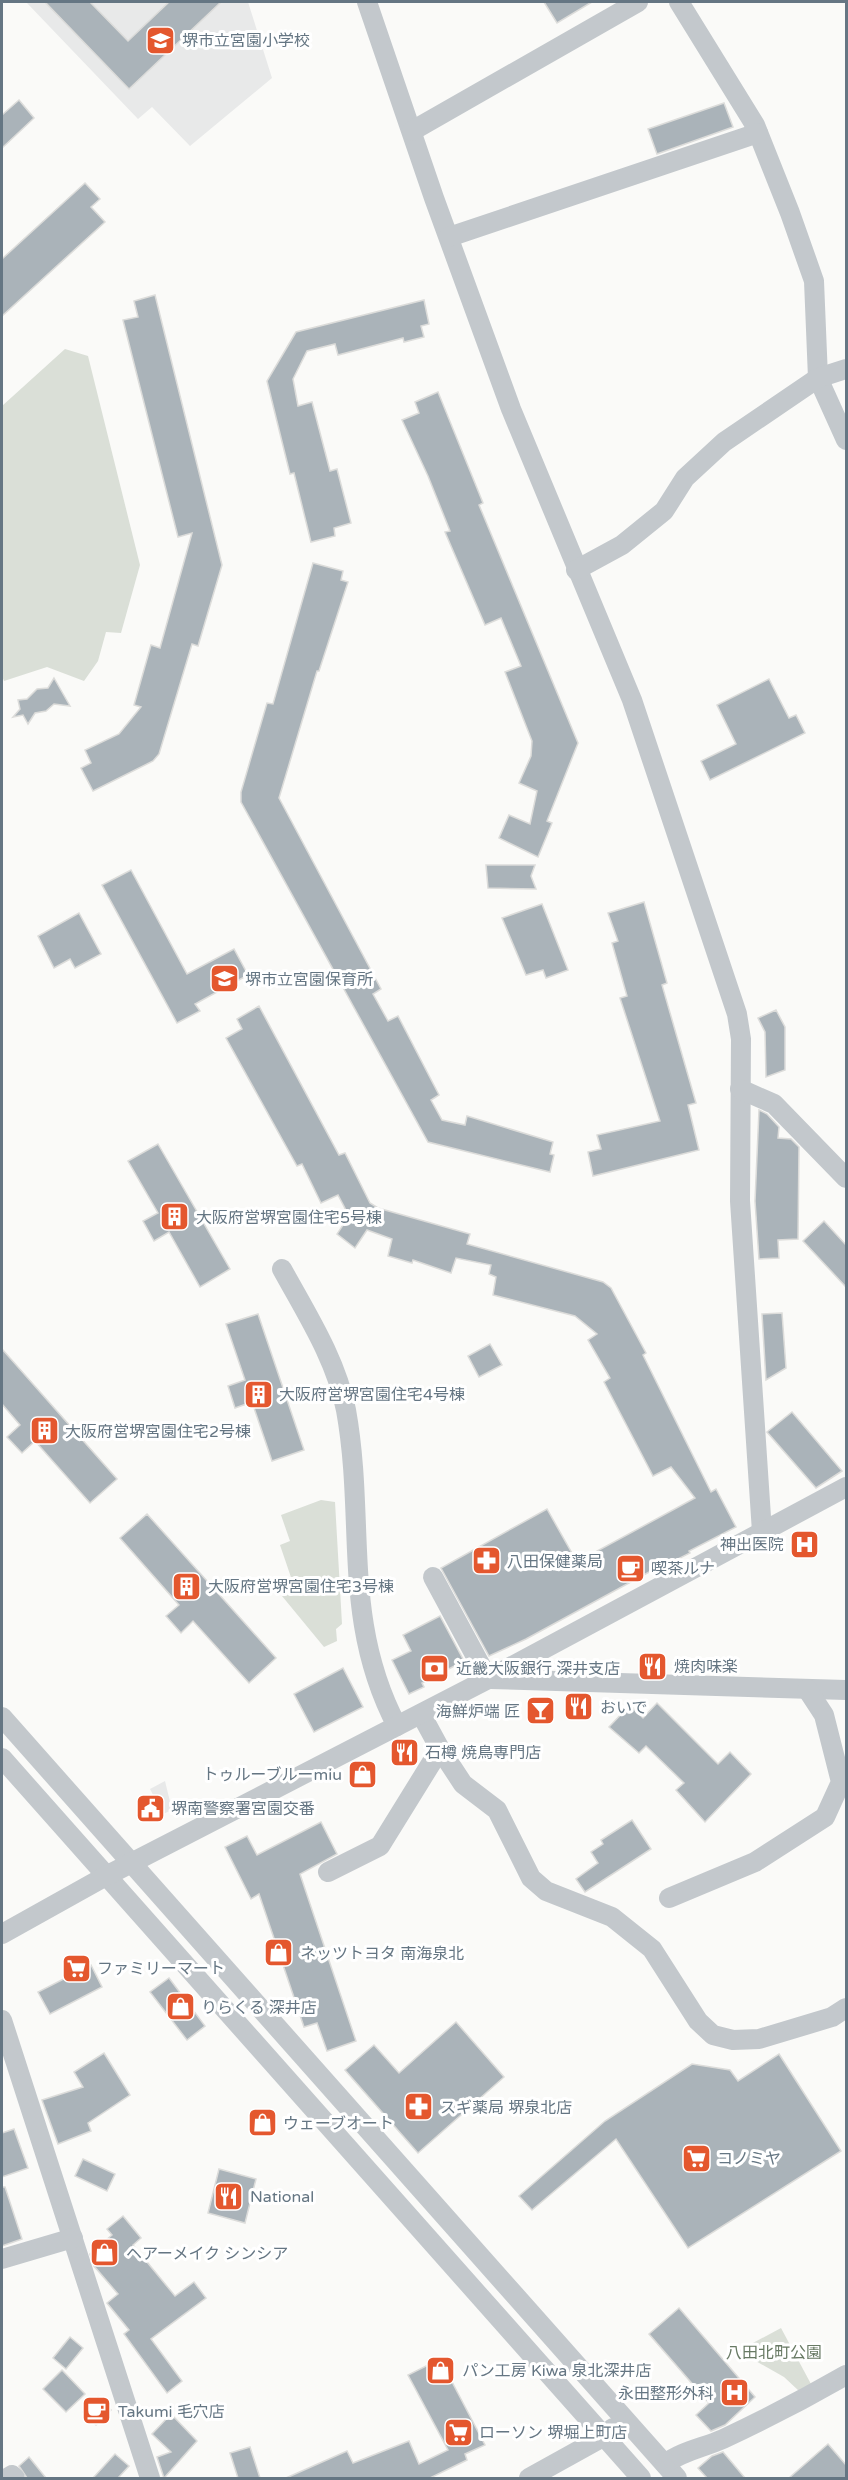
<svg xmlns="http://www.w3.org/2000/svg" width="848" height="2480" font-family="'Varela Round','Noto Sans JP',sans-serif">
	<rect width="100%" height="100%" fill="#fafaf8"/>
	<g fill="#e8e9e9">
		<path d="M26,2H248L272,78L190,146L152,107L138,119Z"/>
		<path d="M165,1781L172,1810L163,1814L150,1789Z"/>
	</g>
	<g fill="#dadfd7">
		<path d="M65,349L88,356L140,565L121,633L106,632L98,661L84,681L47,667L4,681L2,676V406Z"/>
		<path d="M321,1500L335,1502L342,1624L336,1629L337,1641L324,1647L282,1596L296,1592L280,1545L290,1541L281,1515Z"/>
		<path d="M781,2328L811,2384L799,2391L784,2377L738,2351Z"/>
	</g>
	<g fill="#aab3b9" stroke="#dcdcda" stroke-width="1.5">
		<path d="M45,2H90L128,41L169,2H221L129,89Z"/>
		<path d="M544,2H592L557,23Z"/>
		<path d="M19,100L34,118L2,148V115Z"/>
		<path d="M724,103L733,127L657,154L648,129Z"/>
		<path d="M85,183L100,199L91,207L105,222L2,316V259Z"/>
		<path d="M155,295L222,565L198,646L192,644L159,754L153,761L93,791L81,768L91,763L85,750L119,734L141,707L134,705L151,645L160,648L192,533L178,537L123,320L138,317L134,301Z"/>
		<path d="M424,300L429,324L421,326L424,337L404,342L403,338L338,355L335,344L307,351L293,379L298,406L312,402L330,471L337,469L351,523L334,528L335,536L311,542L294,473L290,474L267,381L296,332Z"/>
		<path d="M438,392L483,503L479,505L578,743L547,821L552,823L538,857L499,838L509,815L530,824L537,791L519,783L531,756L532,741L505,672L521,666L501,618L485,625L445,532L450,531L428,476L402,420L419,413L415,402Z"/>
		<path d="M313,563L343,571L341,580L348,582L319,671H317L279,798L381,989L373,994L388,1021L398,1016L439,1095L431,1100L442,1120L465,1125L467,1116L553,1142L550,1154L554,1155L550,1172L428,1142L241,802V792L267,703L273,704Z"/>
		<path d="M54,678L70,706L54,704L46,711L35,713L28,724L23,715L13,717L20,709L18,700L27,699L37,689L48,688Z"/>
		<path d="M769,679L789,718L796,715L805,733L710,780L701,761L736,744L717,705Z"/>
		<path d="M486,865H535L531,876L536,889L488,888Z"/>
		<path d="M131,870L187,974L234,949L248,975L195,1004L200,1011L177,1023L102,885Z"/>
		<path d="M644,902L667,983L662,985L696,1103L688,1105L699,1150L593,1176L588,1152L601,1149L597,1135L660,1121L620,998L627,996L612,943L618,941L608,913Z"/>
		<path d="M542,904L568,970L546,978L543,970L526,975L502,918Z"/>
		<path d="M79,913L101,954L75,968L70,959L54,968L38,936Z"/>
		<path d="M259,1006L339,1155L345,1153L370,1203L378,1208L470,1234L467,1244L603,1282L611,1288L646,1353L643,1355L711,1492L716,1489L736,1527L689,1551L690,1553L674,1561L673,1559L526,1639L489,1656L441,1568L547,1509L577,1562L695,1498L671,1467L653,1476L604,1382L610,1378L588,1340L597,1334L575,1316L493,1295L496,1277L489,1274L491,1265L456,1258L451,1273L413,1260L412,1263L388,1256L392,1239L367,1230L355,1248L337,1234L349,1216L338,1195L321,1203L302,1164L297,1166L226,1038L242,1029L237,1019Z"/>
		<path d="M776,1010L785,1027V1070L766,1077L765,1032L758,1018Z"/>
		<path d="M759,1110L767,1114L779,1127L778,1138L791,1139L799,1147L798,1239L778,1240L779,1258L759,1259L755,1201Z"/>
		<path d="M158,1144L230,1269L200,1287L169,1232L154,1241L143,1221L158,1213L128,1161Z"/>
		<path d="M824,1221L846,1245V1287L803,1241Z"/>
		<path d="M782,1313L786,1368L766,1380L762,1314Z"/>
		<path d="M258,1314L304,1450L272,1461L252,1402L235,1408L228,1386L245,1380L226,1324Z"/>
		<path d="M490,1344L502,1365L479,1377L468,1356Z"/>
		<path d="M2,1349L117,1479L90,1503L35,1441L22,1453L7,1437L20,1425L2,1404Z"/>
		<path d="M792,1412L842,1471L816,1488L767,1432Z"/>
		<path d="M147,1514L276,1658L249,1683L193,1621L181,1633L166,1616L179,1605L120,1538Z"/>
		<path d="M440,1616L464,1661L422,1683L424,1687L409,1694L392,1660L411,1651L403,1635Z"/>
		<path d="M343,1668L363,1707L314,1732L294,1694Z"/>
		<path d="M657,1703L718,1764L730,1752L751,1774L705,1822L676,1790L684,1783L646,1746L639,1753L609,1727L630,1705L643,1718Z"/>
		<path d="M632,1820L651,1849L585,1892L576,1879L598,1863L591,1852L603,1844L601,1840Z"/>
		<path d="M321,1822L337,1854L300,1874L356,2041L327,2051L317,2023L304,2027L259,1894L251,1899L225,1847L247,1836L257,1855Z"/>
		<path d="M91,1965L102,1987L50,2014L38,1992Z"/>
		<path d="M169,1978L205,2026L187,2040L150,1992Z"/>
		<path d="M456,2022L504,2077L418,2153L345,2070L374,2045L399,2073Z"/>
		<path d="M104,2053L130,2095L88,2123L91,2131L58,2144L42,2100L83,2087L74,2072Z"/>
		<path d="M779,2054L841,2151L688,2248L616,2139L532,2210L519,2196L605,2121L692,2064L730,2070L738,2081Z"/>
		<path d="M14,2129L28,2168L2,2177V2133Z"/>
		<path d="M83,2159L115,2174L107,2191L75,2176Z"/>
		<path d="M219,2169L256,2179L245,2223L208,2213Z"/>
		<path d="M2,2187H5L22,2239L2,2246Z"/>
		<path d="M123,2216L141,2238L133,2245L175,2296L194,2282L206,2298L151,2339L182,2381L167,2393L124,2334L129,2330L107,2303L118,2294L94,2266L90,2254L112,2235L107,2229Z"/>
		<path d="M679,2308L755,2397L725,2425L711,2431L696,2415L709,2403L649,2334Z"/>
		<path d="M70,2337L83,2348L66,2369L53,2358Z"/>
		<path d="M440,2359L485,2445L465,2454L467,2460L430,2478H286L347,2451L353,2463L409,2441L419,2464L448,2450L408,2375Z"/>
		<path d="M62,2370L85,2394L66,2412L43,2389Z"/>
		<path d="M98,2397L111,2410L96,2425L83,2412Z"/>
		<path d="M171,2414L197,2441L164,2478L157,2457L171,2452L152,2434Z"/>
		<path d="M828,2444L846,2465V2478H789Z"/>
		<path d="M250,2447L260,2478H238L230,2453Z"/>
		<path d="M723,2452L745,2478H707L698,2468L712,2456Z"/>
		<path d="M115,2454L129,2466L118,2478H93Z"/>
		<path d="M29,2457L46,2478H27L19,2466Z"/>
	</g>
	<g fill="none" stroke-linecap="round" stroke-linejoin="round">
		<g stroke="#c3c8cc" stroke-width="20">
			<path d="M367,2L434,198L511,409L632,700L737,1014L741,1039L740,1201L762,1532"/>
			<path d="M679,2L755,125L790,213L814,281L818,378L846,440"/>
			<path d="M412,131L638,2"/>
			<path d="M449,237L758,133"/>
			<path d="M576,570L622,545L664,511L685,478L724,442L818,378L846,369"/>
			<path d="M740,1089L774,1104L846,1178"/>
			<path d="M282,1269C306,1313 336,1359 346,1410C366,1521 341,1620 397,1726"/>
			<path d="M433,1577L488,1679"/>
			<path d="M491,1679L846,1690"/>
			<path d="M421,1714L440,1749L463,1784L497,1810L531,1878L546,1891L612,1917L652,1949L698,2021L713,2035L733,2040L759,2039L832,2017L846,2008"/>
			<path d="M2,1717L677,2478"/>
			<path d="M2,1758L641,2478"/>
			<path d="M328,1872L380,1846L440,1749"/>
			<path d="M669,1898L755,1862L825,1817L841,1782L824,1715L807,1689"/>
			<path d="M2,1934L106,1876L488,1679L846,1487"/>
			<path d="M2,2020L150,2478"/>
			<path d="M2,2259L73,2238"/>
			<path d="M665,2464C682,2451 703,2448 723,2439C766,2419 806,2398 846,2375"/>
			<path d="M7,2478L12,2475L15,2478"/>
			<path d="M529,2478L603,2437L613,2428"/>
		</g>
	</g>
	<defs>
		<symbol id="school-square" viewBox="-11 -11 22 22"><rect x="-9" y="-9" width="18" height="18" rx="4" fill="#e4572e" stroke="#fff"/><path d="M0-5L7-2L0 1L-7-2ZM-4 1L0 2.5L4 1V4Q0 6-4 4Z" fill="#fff"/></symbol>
		<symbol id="building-square" viewBox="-11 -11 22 22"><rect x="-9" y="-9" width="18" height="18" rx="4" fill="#e4572e" stroke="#fff"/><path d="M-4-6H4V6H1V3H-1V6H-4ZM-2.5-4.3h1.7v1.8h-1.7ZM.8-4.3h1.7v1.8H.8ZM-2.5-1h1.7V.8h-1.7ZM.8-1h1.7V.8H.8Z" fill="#fff"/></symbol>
		<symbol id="hospital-square" viewBox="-11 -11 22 22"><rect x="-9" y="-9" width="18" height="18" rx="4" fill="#e4572e" stroke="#fff"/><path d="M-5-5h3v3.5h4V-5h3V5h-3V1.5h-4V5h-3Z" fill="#fff"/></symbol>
		<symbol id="pharmacy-square" viewBox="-11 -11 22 22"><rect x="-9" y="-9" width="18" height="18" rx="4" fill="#e4572e" stroke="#fff"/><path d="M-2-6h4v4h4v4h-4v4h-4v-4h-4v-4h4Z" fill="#fff"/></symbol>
		<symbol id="cafe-square" viewBox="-11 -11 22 22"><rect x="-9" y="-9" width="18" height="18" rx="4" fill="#e4572e" stroke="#fff"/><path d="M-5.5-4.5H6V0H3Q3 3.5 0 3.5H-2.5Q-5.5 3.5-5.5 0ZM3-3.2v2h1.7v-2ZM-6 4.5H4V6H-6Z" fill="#fff"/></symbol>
		<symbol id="restaurant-square" viewBox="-11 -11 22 22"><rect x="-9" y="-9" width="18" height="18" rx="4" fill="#e4572e" stroke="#fff"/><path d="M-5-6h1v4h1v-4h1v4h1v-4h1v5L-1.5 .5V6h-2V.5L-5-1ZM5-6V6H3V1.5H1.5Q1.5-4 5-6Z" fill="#fff"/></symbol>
		<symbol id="bank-square" viewBox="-11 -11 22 22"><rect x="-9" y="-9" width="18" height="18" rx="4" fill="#e4572e" stroke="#fff"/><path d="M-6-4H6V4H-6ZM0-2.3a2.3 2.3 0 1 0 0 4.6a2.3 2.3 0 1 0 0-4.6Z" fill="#fff"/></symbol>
		<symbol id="bar-square" viewBox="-11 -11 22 22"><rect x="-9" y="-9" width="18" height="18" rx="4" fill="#e4572e" stroke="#fff"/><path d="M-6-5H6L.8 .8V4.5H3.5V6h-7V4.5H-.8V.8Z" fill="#fff"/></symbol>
		<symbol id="shop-square" viewBox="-11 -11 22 22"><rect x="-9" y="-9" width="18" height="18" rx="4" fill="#e4572e" stroke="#fff"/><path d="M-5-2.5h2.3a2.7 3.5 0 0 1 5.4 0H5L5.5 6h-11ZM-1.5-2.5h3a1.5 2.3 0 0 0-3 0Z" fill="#fff"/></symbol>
		<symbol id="civic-square" viewBox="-11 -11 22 22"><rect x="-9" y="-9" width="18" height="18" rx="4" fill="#e4572e" stroke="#fff"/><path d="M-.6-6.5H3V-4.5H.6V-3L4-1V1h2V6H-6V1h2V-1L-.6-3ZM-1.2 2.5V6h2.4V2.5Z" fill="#fff"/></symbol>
		<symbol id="supermarket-square" viewBox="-11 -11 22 22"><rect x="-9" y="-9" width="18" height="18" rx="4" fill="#e4572e" stroke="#fff"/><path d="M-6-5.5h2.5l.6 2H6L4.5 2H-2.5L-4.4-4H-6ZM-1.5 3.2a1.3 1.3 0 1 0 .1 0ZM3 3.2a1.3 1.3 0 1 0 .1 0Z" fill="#fff"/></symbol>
	</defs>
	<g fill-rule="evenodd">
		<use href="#school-square" x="144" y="24" width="33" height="33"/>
		<use href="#school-square" x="208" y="962" width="33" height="33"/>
		<use href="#building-square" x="158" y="1200" width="33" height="33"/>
		<use href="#building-square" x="242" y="1378" width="33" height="33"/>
		<use href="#building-square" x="28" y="1414" width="33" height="33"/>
		<use href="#hospital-square" x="788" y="1528" width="33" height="33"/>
		<use href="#pharmacy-square" x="470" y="1544" width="33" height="33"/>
		<use href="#cafe-square" x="614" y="1552" width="33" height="33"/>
		<use href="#building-square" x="170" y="1570" width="33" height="33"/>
		<use href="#restaurant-square" x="636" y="1650" width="33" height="33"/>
		<use href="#bank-square" x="418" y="1652" width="33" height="33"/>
		<use href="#restaurant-square" x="562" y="1690" width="33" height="33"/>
		<use href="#bar-square" x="524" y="1694" width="33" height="33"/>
		<use href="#restaurant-square" x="388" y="1736" width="33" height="33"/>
		<use href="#shop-square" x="346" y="1758" width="33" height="33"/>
		<use href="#civic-square" x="134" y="1792" width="33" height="33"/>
		<use href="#shop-square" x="262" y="1936" width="33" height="33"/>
		<use href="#supermarket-square" x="60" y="1952" width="33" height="33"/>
		<use href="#shop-square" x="164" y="1990" width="33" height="33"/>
		<use href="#pharmacy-square" x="402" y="2090" width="33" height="33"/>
		<use href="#shop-square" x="246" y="2106" width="33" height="33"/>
		<use href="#supermarket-square" x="680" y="2142" width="33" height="33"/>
		<use href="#restaurant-square" x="212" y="2180" width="33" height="33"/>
		<use href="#shop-square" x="88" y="2236" width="33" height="33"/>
		<use href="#shop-square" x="424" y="2354" width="33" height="33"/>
		<use href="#hospital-square" x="718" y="2376" width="33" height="33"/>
		<use href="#cafe-square" x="80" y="2394" width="33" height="33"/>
		<use href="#supermarket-square" x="442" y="2416" width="33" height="33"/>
	</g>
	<g text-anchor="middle" stroke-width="6" stroke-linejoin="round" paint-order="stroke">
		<g font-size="16" fill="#657683" stroke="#fff" text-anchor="start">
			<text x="182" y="46">堺市立宮園小学校</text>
			<text x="245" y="985">堺市立宮園保育所</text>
			<text x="196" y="1223">大阪府営堺宮園住宅5号棟</text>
			<text x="279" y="1400">大阪府営堺宮園住宅4号棟</text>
			<text x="65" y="1437">大阪府営堺宮園住宅2号棟</text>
			<text x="784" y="1550" text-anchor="end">神出医院</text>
			<text x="507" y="1567">八田保健薬局</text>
			<text x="651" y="1574">喫茶ルナ</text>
			<text x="208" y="1592">大阪府営堺宮園住宅3号棟</text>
			<text x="674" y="1672">焼肉味楽</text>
			<text x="456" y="1674">近畿大阪銀行 深井支店</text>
			<text x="600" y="1713">おいで</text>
			<text x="520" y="1717" text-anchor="end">海鮮炉端 匠</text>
			<text x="425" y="1758">石樽 焼鳥専門店</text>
			<text x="342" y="1780" text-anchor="end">トゥルーブルーmiu</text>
			<text x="171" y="1814">堺南警察署宮園交番</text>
			<text x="300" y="1959">ネッツトヨタ 南海泉北</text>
			<text x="97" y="1974">ファミリーマート</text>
			<text x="201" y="2013">りらくる 深井店</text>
			<text x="440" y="2113">スギ薬局 堺泉北店</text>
			<text x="283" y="2129">ウェーブオート</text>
			<text x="717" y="2164">コノミヤ</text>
			<text x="250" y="2202">National</text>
			<text x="126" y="2259">ヘアーメイク シンシア</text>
			<text x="462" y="2376">パン工房 Kiwa 泉北深井店</text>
			<text x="714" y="2399" text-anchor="end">永田整形外科</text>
			<text x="118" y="2417">Takumi 毛穴店</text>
			<text x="479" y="2438">ローソン 堺堀上町店</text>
		</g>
		<g font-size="16" fill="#687a64" stroke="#fff">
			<text x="774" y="2358">八田北町公園</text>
		</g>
	</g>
	<rect width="848" height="2480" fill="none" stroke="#657683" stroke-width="6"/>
</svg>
